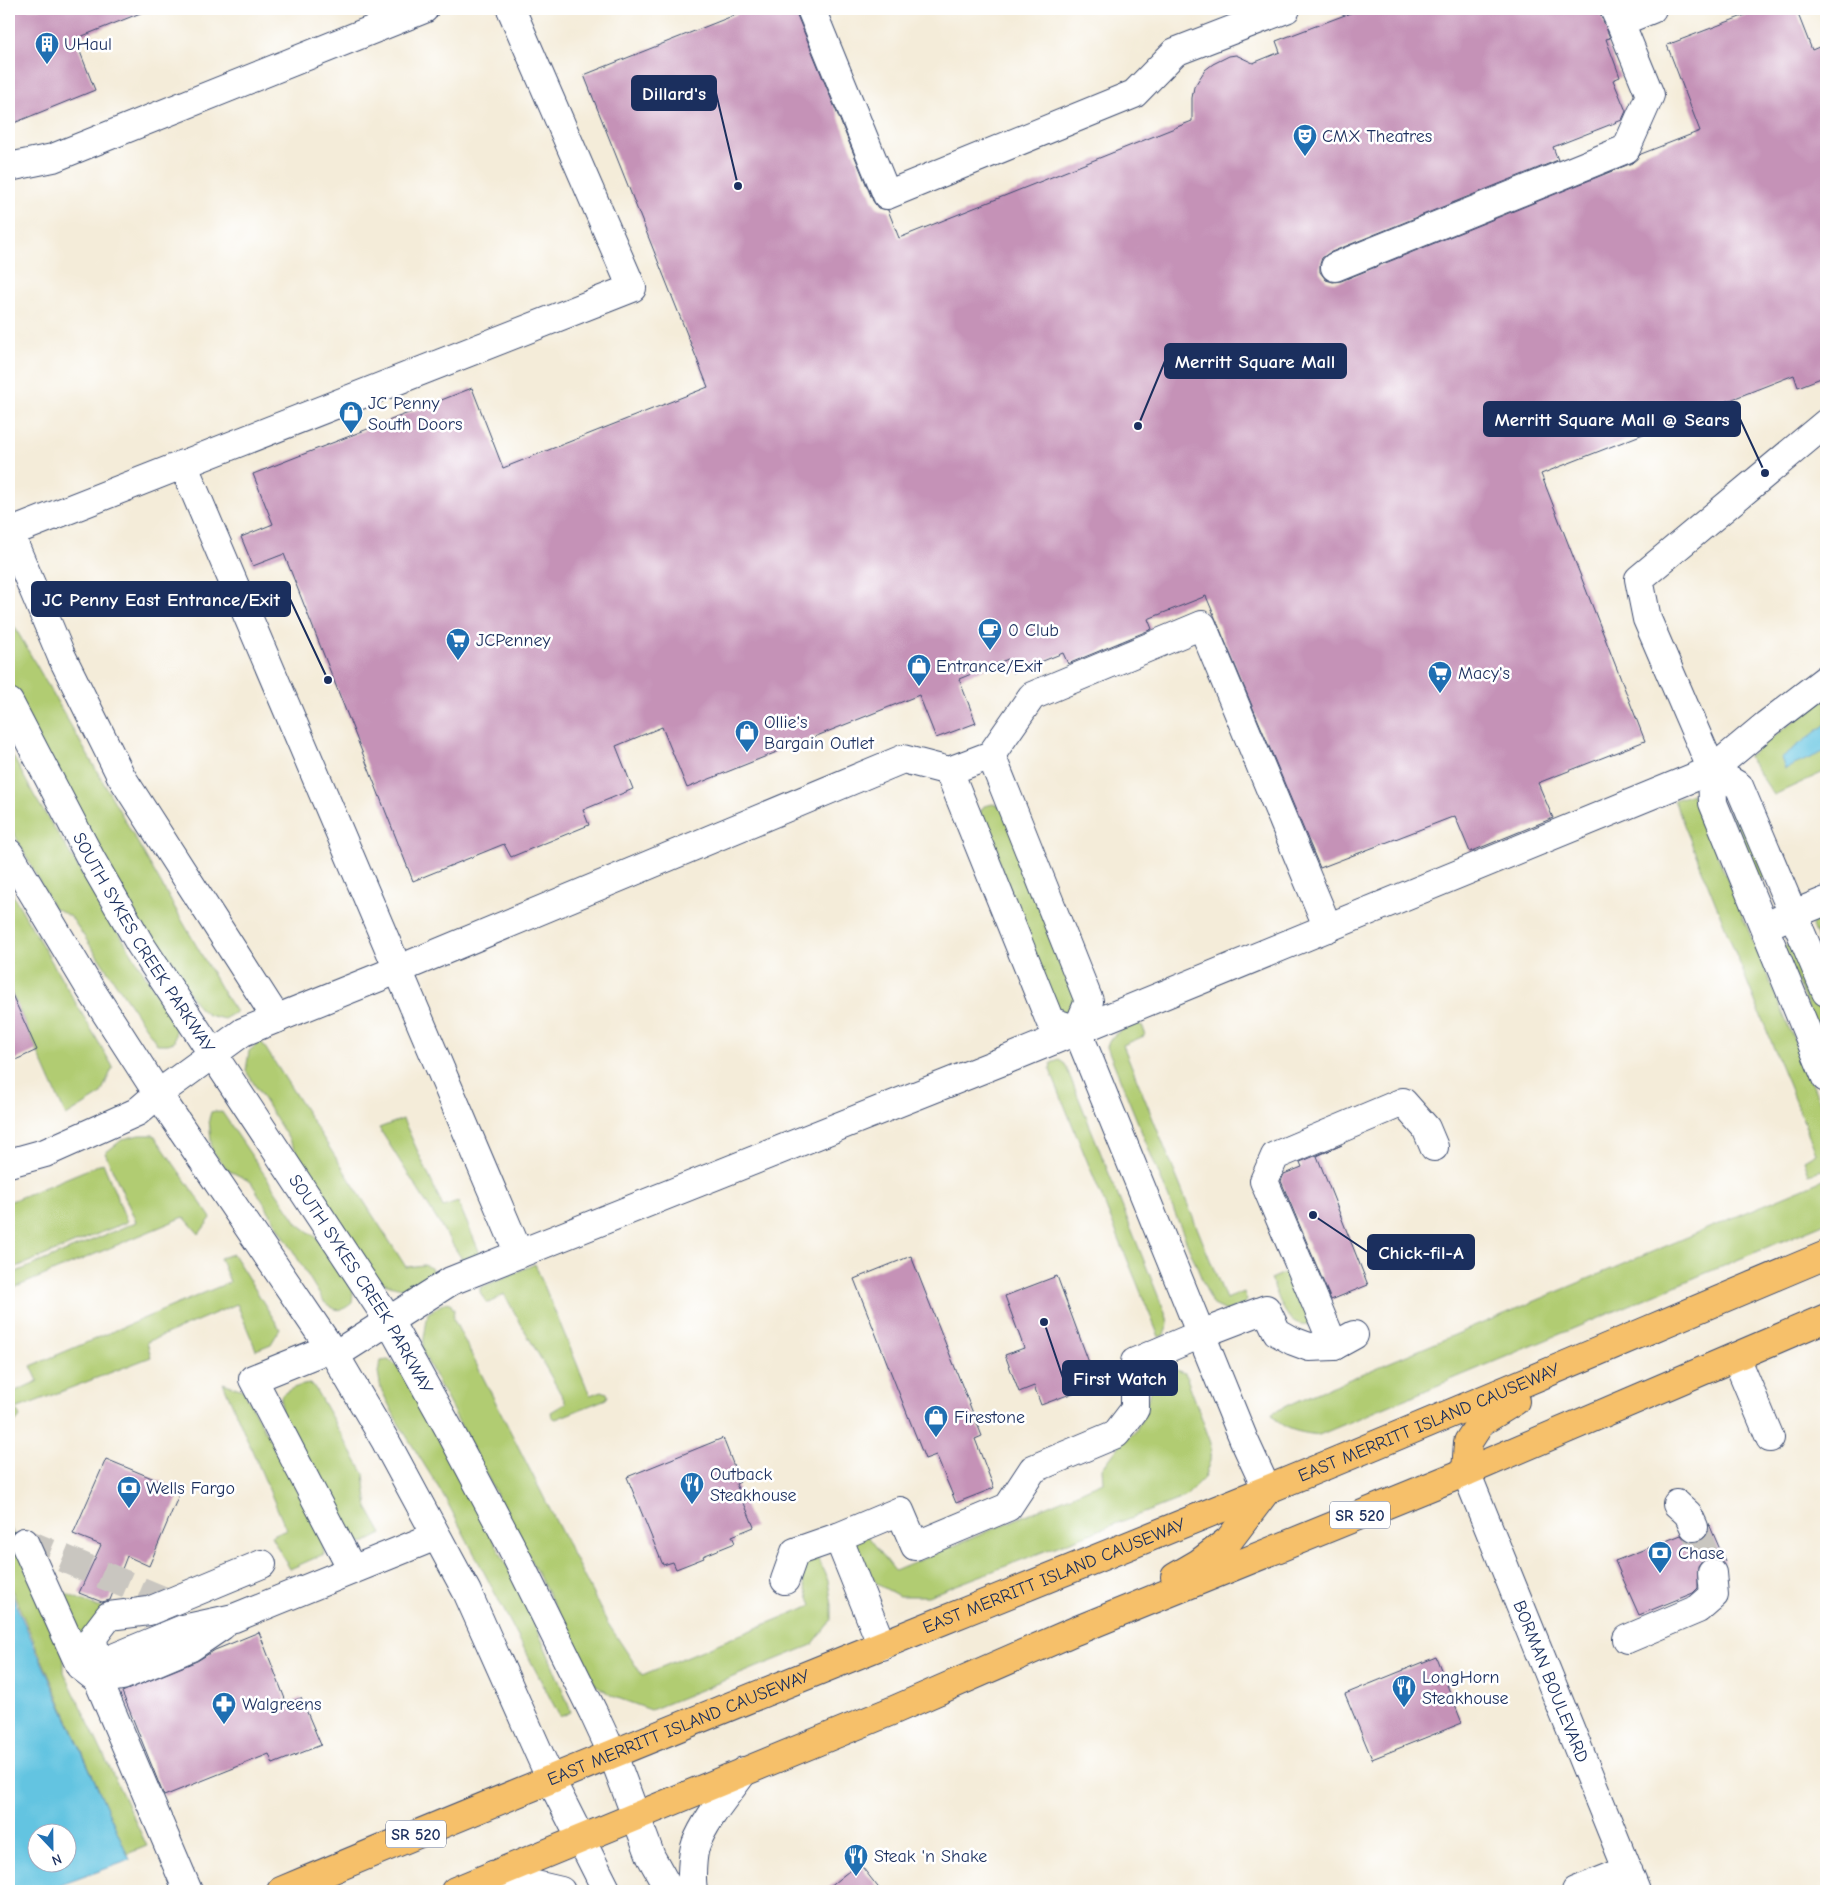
<svg xmlns="http://www.w3.org/2000/svg" width="1835" height="1900" font-family="'Comic Neue',sans-serif">
	<rect width="100%" height="100%" fill="#fff"/>
	<filter id="ink" filterUnits="userSpaceOnUse"><feTurbulence type="fractalNoise" baseFrequency=".02" numOctaves="2"/><feDisplacementMap in="SourceGraphic" scale="10" xChannelSelector="R" yChannelSelector="G"/><feConvolveMatrix kernelMatrix="1 2 1 2 8 2 1 2 1" color-interpolation-filters="sRGB"/></filter>
	<filter id="wash" filterUnits="userSpaceOnUse"><feTurbulence type="fractalNoise" baseFrequency=".0096" numOctaves="4" result="noise"/><feDisplacementMap in="SourceGraphic" scale="20" xChannelSelector="R" yChannelSelector="G"/><feGaussianBlur stdDeviation="1.12" result="paint"/><feColorMatrix in="noise" values="0 0 0 0 0 0 0 0 0 0 0 0 0 0 0 0 0 1.4 0 .05"/><feComposite in="paint" operator="in"/></filter>
	<g filter="url(#wash)">
		<rect width="100%" height="100%" fill="#f4ecd9"/>
		<g fill="#b1cc72" stroke="#667e68">
			<path d="M9,617L224,994L236,1012L224,1019L208,1015L199,1008L142,925L57,780L9,684Z"/>
			<path d="M1826,697V771L1774,795L1748,756Z"/>
			<path d="M9,749L35,797L173,1020L176,1029L174,1042L168,1044H157L71,917L53,907L9,824Z"/>
			<path d="M1692,794L1826,1117V1173L1822,1170L1809,1174L1804,1160L1816,1153L1674,800Z"/>
			<path d="M1733,797L1766,877L1758,880L1725,800Z"/>
			<path d="M993,804L1002,807L1081,1010L1059,1021L980,812L984,806Z"/>
			<path d="M9,888L113,1067L100,1095L66,1116L9,987Z"/>
			<path d="M1826,911V961L1812,926L1816,913Z"/>
			<path d="M1793,943L1826,1022V1052L1783,947Z"/>
			<path d="M1138,1023L1143,1027L1145,1033L1144,1036L1123,1045L1226,1299L1244,1292L1247,1301L1242,1305L1226,1311L1212,1304L1107,1047C1111,1032 1125,1029 1138,1023Z"/>
			<path d="M261,1041L406,1267L424,1265L431,1268L434,1276C416,1294 398,1289 377,1280L246,1071L249,1051Z"/>
			<path d="M1059,1060L1065,1064L1167,1318L1168,1325L1164,1335L1159,1337L1050,1070L1051,1063Z"/>
			<path d="M216,1111L222,1112L298,1224L325,1244L353,1291L352,1303C340,1313 336,1311 324,1302L251,1182L228,1170L212,1151L209,1119L211,1112Z"/>
			<path d="M403,1119L443,1207L458,1202L479,1251V1260L463,1261L379,1128Z"/>
			<path d="M139,1135H154L211,1218L199,1234L184,1217L9,1290V1275L136,1222L105,1153L123,1139Z"/>
			<path d="M103,1163L127,1222L9,1270V1202Z"/>
			<path d="M1823,1180L1826,1184V1221L1823,1224L1319,1435C1303,1433 1279,1430 1272,1413L1300,1400Z"/>
			<path d="M233,1254L280,1329L271,1344L256,1350L237,1304L147,1342L151,1357L16,1409L20,1417L9,1431V1394L38,1381L31,1366L230,1282L220,1258Z"/>
			<path d="M535,1264L590,1395L602,1391L607,1393L608,1396L606,1399L556,1419L552,1417L551,1412L566,1403L504,1294L490,1303L486,1302L480,1292V1288Z"/>
			<path d="M1289,1271L1298,1275L1289,1279L1299,1305L1309,1312L1313,1323C1286,1332 1279,1297 1271,1279Z"/>
			<path d="M446,1302L450,1303L454,1310L453,1318L607,1622L642,1675L812,1605L801,1577L803,1558L817,1557L828,1581L832,1605V1619L812,1645L651,1710L612,1696L595,1684L422,1351L428,1313Z"/>
			<path d="M388,1360L395,1364L407,1378C466,1487 528,1596 571,1712L560,1717L445,1498L397,1421L381,1389L378,1372L381,1361Z"/>
			<path d="M1174,1369L1185,1373L1211,1443L1210,1461L1204,1478L1185,1497L928,1596H899L877,1584L855,1553L853,1538L864,1531L895,1571L1103,1482L1102,1469L1123,1441L1135,1432L1145,1413L1151,1385V1376Z"/>
			<path d="M223,1383L243,1390L322,1536L324,1554L290,1569L271,1536L286,1529Z"/>
			<path d="M309,1384L313,1385L364,1474L368,1509L382,1534L364,1543L351,1538L281,1411V1396C290,1388 298,1386 309,1384Z"/>
			<path d="M9,1524L64,1647V1672L147,1846L127,1854L9,1584Z"/>
			<path d="M59,1591L106,1610L84,1643Z"/>
		</g>
		<g fill="#63c4e1" stroke="#3f7aa0" fill-rule="evenodd">
			<path d="M1826,724V751L1785,769L1781,758Z"/>
			<path d="M9,1589L130,1860L44,1891H9ZM38,1832H68V1862H38Z"/>
		</g>
		<g id="blocks">
			<g fill="#c592b7">
				<path d="M9,9H148V10L75,39L95,90L9,125Z"/>
				<path d="M750,9H796L797,15L873,201L878,208L888,210L899,238L1192,121V98L1194,87L1205,70L1213,64L1229,56L1236,55L1253,63L1280,52L1276,41L1361,9H1599L1610,38L1606,39L1620,77L1613,80L1626,111L1622,120L1553,147L1558,160L1329,253L1322,258L1320,264V272L1326,280L1333,282L1341,281L1632,163L1641,154L1700,131L1667,45L1761,9H1796L1812,50L1826,44V376L1798,387L1794,375L1541,474L1645,741L1538,783L1553,818L1470,852L1455,816L1320,868L1206,596L1148,619L1152,629L1068,664L1063,653L1013,673L1008,659L959,679L976,723L936,738L919,695L687,788L662,727L616,746L633,789L583,810L589,825L511,857L504,844L413,881L284,554L253,566L241,537L273,524L253,474L472,388L503,468L708,387L584,75Z"/>
				<path d="M9,988L37,1050L9,1063Z"/>
				<path d="M1342,1145L1317,1156L1368,1285L1331,1300L1281,1181L1284,1174L1302,1167L1300,1162Z"/>
				<path d="M911,1256L982,1436L975,1439L994,1488L956,1503L936,1455L925,1459L854,1279Z"/>
				<path d="M1057,1276L1097,1384L1041,1405L1034,1386L1019,1392L1005,1355L1024,1348L1005,1296Z"/>
				<path d="M723,1438L740,1482L736,1484L754,1527L732,1536L735,1543L703,1556L704,1558L676,1569L673,1562L663,1565L627,1477Z"/>
				<path d="M106,1459L181,1490L149,1566L127,1556L110,1600L102,1602L79,1593L101,1545L73,1534Z"/>
				<path d="M1709,1524L1725,1561L1723,1563L1718,1559L1711,1557L1703,1560L1698,1567V1588L1693,1593L1639,1615L1615,1561L1681,1535L1685,1540L1692,1542L1700,1541L1707,1536Z"/>
				<path d="M259,1632L287,1704L301,1698L321,1745L273,1764L269,1754L164,1796L122,1692L197,1661L215,1650Z"/>
				<path d="M1436,1657L1462,1723L1372,1759L1345,1694Z"/>
				<path d="M859,1863L881,1891H824Z"/>
			</g>
		</g>
	</g>
	<g filter="url(#ink)">
		<use href="#blocks" fill-opacity="0" stroke="#3c4b70" stroke-width="1"/>
		<g fill="none" stroke-linecap="round" stroke-linejoin="round">
			<g stroke="#c9c6c0" stroke-width="28" stroke-dasharray="28 14" stroke-linecap="butt">
				<path d="M1694,1527L1712,1573"/>
				<path d="M24,1542L170,1603"/>
			</g>
			<defs>
				<g id="minor">
					<path d="M811,9L887,195L1134,94L1175,52L1286,9"/>
					<path d="M1614,9L1620,22L1652,9"/>
					<path d="M9,167L53,158L424,9"/>
					<path d="M1335,267L1626,149L1650,95L1620,22"/>
					<path d="M1826,423L1639,579L1647,619L1712,770L1713,803L1826,1078"/>
					<path d="M183,464L519,1254"/>
					<path d="M9,532L61,655L121,776L277,1019"/>
					<path d="M9,533L632,288L511,9"/>
					<path id="s1" d="M9,702L91,859L140,944L389,1321L449,1429L510,1544L593,1712L613,1755L651,1857L670,1891"/>
					<path d="M991,755L1089,1001L1077,1030L1244,1440L1267,1490"/>
					<path d="M1712,770L1739,786L1826,992"/>
					<path d="M949,771L1050,1021L1077,1030"/>
					<path d="M9,853L91,990L158,1094L335,1355L386,1442L467,1592L551,1780L607,1891"/>
					<path d="M1777,921L1826,901"/>
					<path d="M9,1163L45,1153L137,1112L158,1094L243,1032L397,970L903,759L949,771L991,755L1032,696L1202,625L1328,928"/>
					<path d="M1334,1346L1264,1181L1275,1156L1403,1102L1426,1128L1434,1147"/>
					<path d="M330,1348L253,1379L352,1569"/>
					<path d="M335,1355L451,1281L1008,1059L1712,770L1766,725L1826,679"/>
					<path d="M1736,1357L1770,1438"/>
					<path id="s2" d="M1466,1472L1636,1891"/>
					<path d="M1677,1504L1688,1514L1694,1527"/>
					<path d="M838,1537L882,1646"/>
					<path d="M24,1542L80,1666L98,1680L122,1676L191,1647L222,1626"/>
					<path d="M785,1580L795,1552L838,1537L900,1511L915,1546L1008,1507L1033,1469L1116,1434L1135,1409V1362L1201,1334L1266,1309L1277,1332L1293,1341L1309,1347L1334,1346L1354,1335"/>
					<path d="M1627,1639L1698,1609L1714,1595L1712,1573"/>
					<path d="M98,1680L113,1658L183,1629L234,1618L436,1536"/>
					<path d="M493,1875L561,1891"/>
					<path d="M188,1891L98,1680L93,1637L109,1616L149,1611L262,1564"/>
					<path d="M693,1891C691,1880 692,1855 696,1844C706,1818 728,1794 744,1771"/>
					<path d="M1576,1891L1628,1870"/>
				</g>
				<g id="major">
					<path d="M1466,1472L1468,1442L1481,1422L1515,1401"/>
					<path d="M1175,1577L1199,1563L1229,1540L1267,1490"/>
					<path id="s3" d="M281,1891C606,1754 934,1625 1261,1492C1450,1415 1638,1334 1826,1255"/>
					<path d="M455,1891L894,1710L1075,1631L1466,1472L1826,1318"/>
				</g>
			</defs>
			<use href="#minor" stroke="#3c4b70" stroke-width="30"/>
			<use href="#major" stroke="#3c4b70" stroke-width="30"/>
			<use href="#minor" stroke="#fff" stroke-width="28"/>
			<use href="#major" stroke="#f6c06b" stroke-width="28"/>
		</g>
	</g>
	<defs>
		<symbol id="building-pin" viewBox="-11 -11 22 30"><path d="M0 17L-7.5 6A9.5 9.5 0 1 1 7.5 6Z" fill="#1f6fb2" stroke="#fff"/><path d="M-4-6H4V6H1V3H-1V6H-4ZM-2.5-4.3h1.7v1.8h-1.7ZM.8-4.3h1.7v1.8H.8ZM-2.5-1h1.7V.8h-1.7ZM.8-1h1.7V.8H.8Z" fill="#fff"/></symbol>
		<symbol id="theatre-pin" viewBox="-11 -11 22 30"><path d="M0 17L-7.5 6A9.5 9.5 0 1 1 7.5 6Z" fill="#1f6fb2" stroke="#fff"/><path d="M-5-5.5Q0-4 5-5.5V0Q5 5 0 6Q-5 5-5 0ZM-3.3-2.5H-1v1.5H-3.3ZM1-2.5H3.3v1.5H1ZM-2.8 1Q0 5.5 2.8 1Z" fill="#fff"/></symbol>
		<symbol id="shop-pin" viewBox="-11 -11 22 30"><path d="M0 17L-7.5 6A9.5 9.5 0 1 1 7.5 6Z" fill="#1f6fb2" stroke="#fff"/><path d="M-5-2.5h2.3a2.7 3.5 0 0 1 5.4 0H5L5.5 6h-11ZM-1.5-2.5h3a1.5 2.3 0 0 0-3 0Z" fill="#fff"/></symbol>
		<symbol id="cafe-pin" viewBox="-11 -11 22 30"><path d="M0 17L-7.5 6A9.5 9.5 0 1 1 7.5 6Z" fill="#1f6fb2" stroke="#fff"/><path d="M-5.5-4.5H6V0H3Q3 3.5 0 3.5H-2.5Q-5.5 3.5-5.5 0ZM3-3.2v2h1.7v-2ZM-6 4.5H4V6H-6Z" fill="#fff"/></symbol>
		<symbol id="supermarket-pin" viewBox="-11 -11 22 30"><path d="M0 17L-7.5 6A9.5 9.5 0 1 1 7.5 6Z" fill="#1f6fb2" stroke="#fff"/><path d="M-6-5.5h2.5l.6 2H6L4.5 2H-2.5L-4.4-4H-6ZM-1.5 3.2a1.3 1.3 0 1 0 .1 0ZM3 3.2a1.3 1.3 0 1 0 .1 0Z" fill="#fff"/></symbol>
		<symbol id="restaurant-pin" viewBox="-11 -11 22 30"><path d="M0 17L-7.5 6A9.5 9.5 0 1 1 7.5 6Z" fill="#1f6fb2" stroke="#fff"/><path d="M-5-6h1v4h1v-4h1v4h1v-4h1v5L-1.5 .5V6h-2V.5L-5-1ZM5-6V6H3V1.5H1.5Q1.5-4 5-6Z" fill="#fff"/></symbol>
		<symbol id="bank-pin" viewBox="-11 -11 22 30"><path d="M0 17L-7.5 6A9.5 9.5 0 1 1 7.5 6Z" fill="#1f6fb2" stroke="#fff"/><path d="M-6-4H6V4H-6ZM0-2.3a2.3 2.3 0 1 0 0 4.6a2.3 2.3 0 1 0 0-4.6Z" fill="#fff"/></symbol>
		<symbol id="pharmacy-pin" viewBox="-11 -11 22 30"><path d="M0 17L-7.5 6A9.5 9.5 0 1 1 7.5 6Z" fill="#1f6fb2" stroke="#fff"/><path d="M-2-6h4v4h4v4h-4v4h-4v-4h-4v-4h4Z" fill="#fff"/></symbol>
	</defs>
	<g fill-rule="evenodd">
		<use href="#building-pin" x="33" y="30" width="28" height="38"/>
		<use href="#theatre-pin" x="1291" y="122" width="28" height="38"/>
		<use href="#shop-pin" x="337" y="399" width="28" height="38"/>
		<use href="#cafe-pin" x="976" y="616" width="28" height="38"/>
		<use href="#supermarket-pin" x="444" y="626" width="28" height="38"/>
		<use href="#shop-pin" x="905" y="652" width="28" height="38"/>
		<use href="#supermarket-pin" x="1426" y="659" width="28" height="38"/>
		<use href="#shop-pin" x="733" y="718" width="28" height="38"/>
		<use href="#shop-pin" x="922" y="1403" width="28" height="38"/>
		<use href="#restaurant-pin" x="678" y="1470" width="28" height="38"/>
		<use href="#bank-pin" x="115" y="1474" width="28" height="38"/>
		<use href="#bank-pin" x="1646" y="1539" width="28" height="38"/>
		<use href="#restaurant-pin" x="1390" y="1673" width="28" height="38"/>
		<use href="#pharmacy-pin" x="210" y="1690" width="28" height="38"/>
		<use href="#restaurant-pin" x="842" y="1842" width="28" height="38"/>
	</g>
	<g text-anchor="middle" stroke-width="5" stroke-linejoin="round" paint-order="stroke">
		<g fill="#fff" stroke="#5f6d8e" stroke-width="1">
			<rect x="1330" y="1501.5" width="60" height="27" rx="4"/>
			<rect x="386" y="1820.5" width="60" height="27" rx="4"/>
		</g>
		<g font-size="16" font-weight="bold" fill="#1b2f5e">
			<text x="1360" y="1521">SR 520</text>
			<text x="416" y="1840">SR 520</text>
		</g>
		<g font-size="18" fill="#1b2f5e" stroke="#fff" text-anchor="start">
			<text x="64" y="50">UHaul</text>
			<text x="1322" y="142">CMX Theatres</text>
			<text x="368" y="409">JC Penny<tspan x="368" dy="21">South Doors</tspan></text>
			<text x="1008" y="636">0 Club</text>
			<text x="476" y="646">JCPenney</text>
			<text x="936" y="672">Entrance/Exit</text>
			<text x="1458" y="679">Macy's</text>
			<text x="764" y="728">Ollie's<tspan x="764" dy="21">Bargain Outlet</tspan></text>
			<text x="954" y="1423">Firestone</text>
			<text x="710" y="1480">Outback<tspan x="710" dy="21">Steakhouse</tspan></text>
			<text x="146" y="1494">Wells Fargo</text>
			<text x="1678" y="1559">Chase</text>
			<text x="1422" y="1683">LongHorn<tspan x="1422" dy="21">Steakhouse</tspan></text>
			<text x="242" y="1710">Walgreens</text>
			<text x="874" y="1862">Steak 'n Shake</text>
		</g>
		<g font-size="18" fill="#1b2f5e" stroke="#fff">
			<text dy="6" stroke="none"><textPath href="#s1" startOffset="276">SOUTH SYKES CREEK PARKWAY</textPath></text>
			<text dy="6" stroke="none"><textPath href="#s1" startOffset="681">SOUTH SYKES CREEK PARKWAY</textPath></text>
			<text dy="6" stroke="none"><textPath href="#s3" startOffset="1240">EAST MERRITT ISLAND CAUSEWAY</textPath></text>
			<text dy="6" stroke="none"><textPath href="#s3" startOffset="835">EAST MERRITT ISLAND CAUSEWAY</textPath></text>
			<text dy="6" stroke="none"><textPath href="#s2" startOffset="226">BORMAN BOULEVARD</textPath></text>
			<text dy="6" stroke="none"><textPath href="#s3" startOffset="430">EAST MERRITT ISLAND CAUSEWAY</textPath></text>
		</g>
	</g>
	<path fill="none" stroke="#1b2f5e" stroke-width="2" d="M738 186L716 93M1138 426L1165 361M1765 473L1740 419M328 680L290 599M1313 1215L1368 1252M1044 1322L1063 1378"/>
	<g fill="#1b2f5e" stroke="#fff" stroke-width="2">
		<circle cx="738" cy="186" r="5"/>
		<circle cx="1138" cy="426" r="5"/>
		<circle cx="1765" cy="473" r="5"/>
		<circle cx="328" cy="680" r="5"/>
		<circle cx="1313" cy="1215" r="5"/>
		<circle cx="1044" cy="1322" r="5"/>
	</g>
	<g fill="#1b2f5e" stroke="#1b2f5e" stroke-width="2">
		<rect x="632" y="76" width="84" height="34" rx="5"/>
		<rect x="1165" y="344" width="181" height="34" rx="5"/>
		<rect x="1484" y="402" width="256" height="34" rx="5"/>
		<rect x="32" y="582" width="258" height="34" rx="5"/>
		<rect x="1368" y="1235" width="106" height="34" rx="5"/>
		<rect x="1063" y="1361" width="114" height="34" rx="5"/>
	</g>
	<g font-size="19" text-anchor="middle" font-weight="bold" fill="#fff">
		<text x="674" y="100">Dillard's</text>
		<text x="1255" y="368">Merritt Square Mall</text>
		<text x="1612" y="426">Merritt Square Mall @ Sears</text>
		<text x="161" y="606">JC Penny East Entrance/Exit</text>
		<text x="1421" y="1259">Chick-fil-A</text>
		<text x="1120" y="1385">First Watch</text>
	</g>
	<rect width="1835" height="1900" fill="none" stroke="#fff" stroke-width="30"/>
	<g transform="translate(52 1848) rotate(158)"><circle r="24" fill="#ffffff" stroke="#a4acbf"/>
	<path d="M0-4L9 19L0 12L-9 19Z" fill="#1f6fb2"/>
	<text y="-8" font-size="14" font-weight="bold" text-anchor="middle" fill="#1b2f5e">N</text>
	</g>
</svg>
